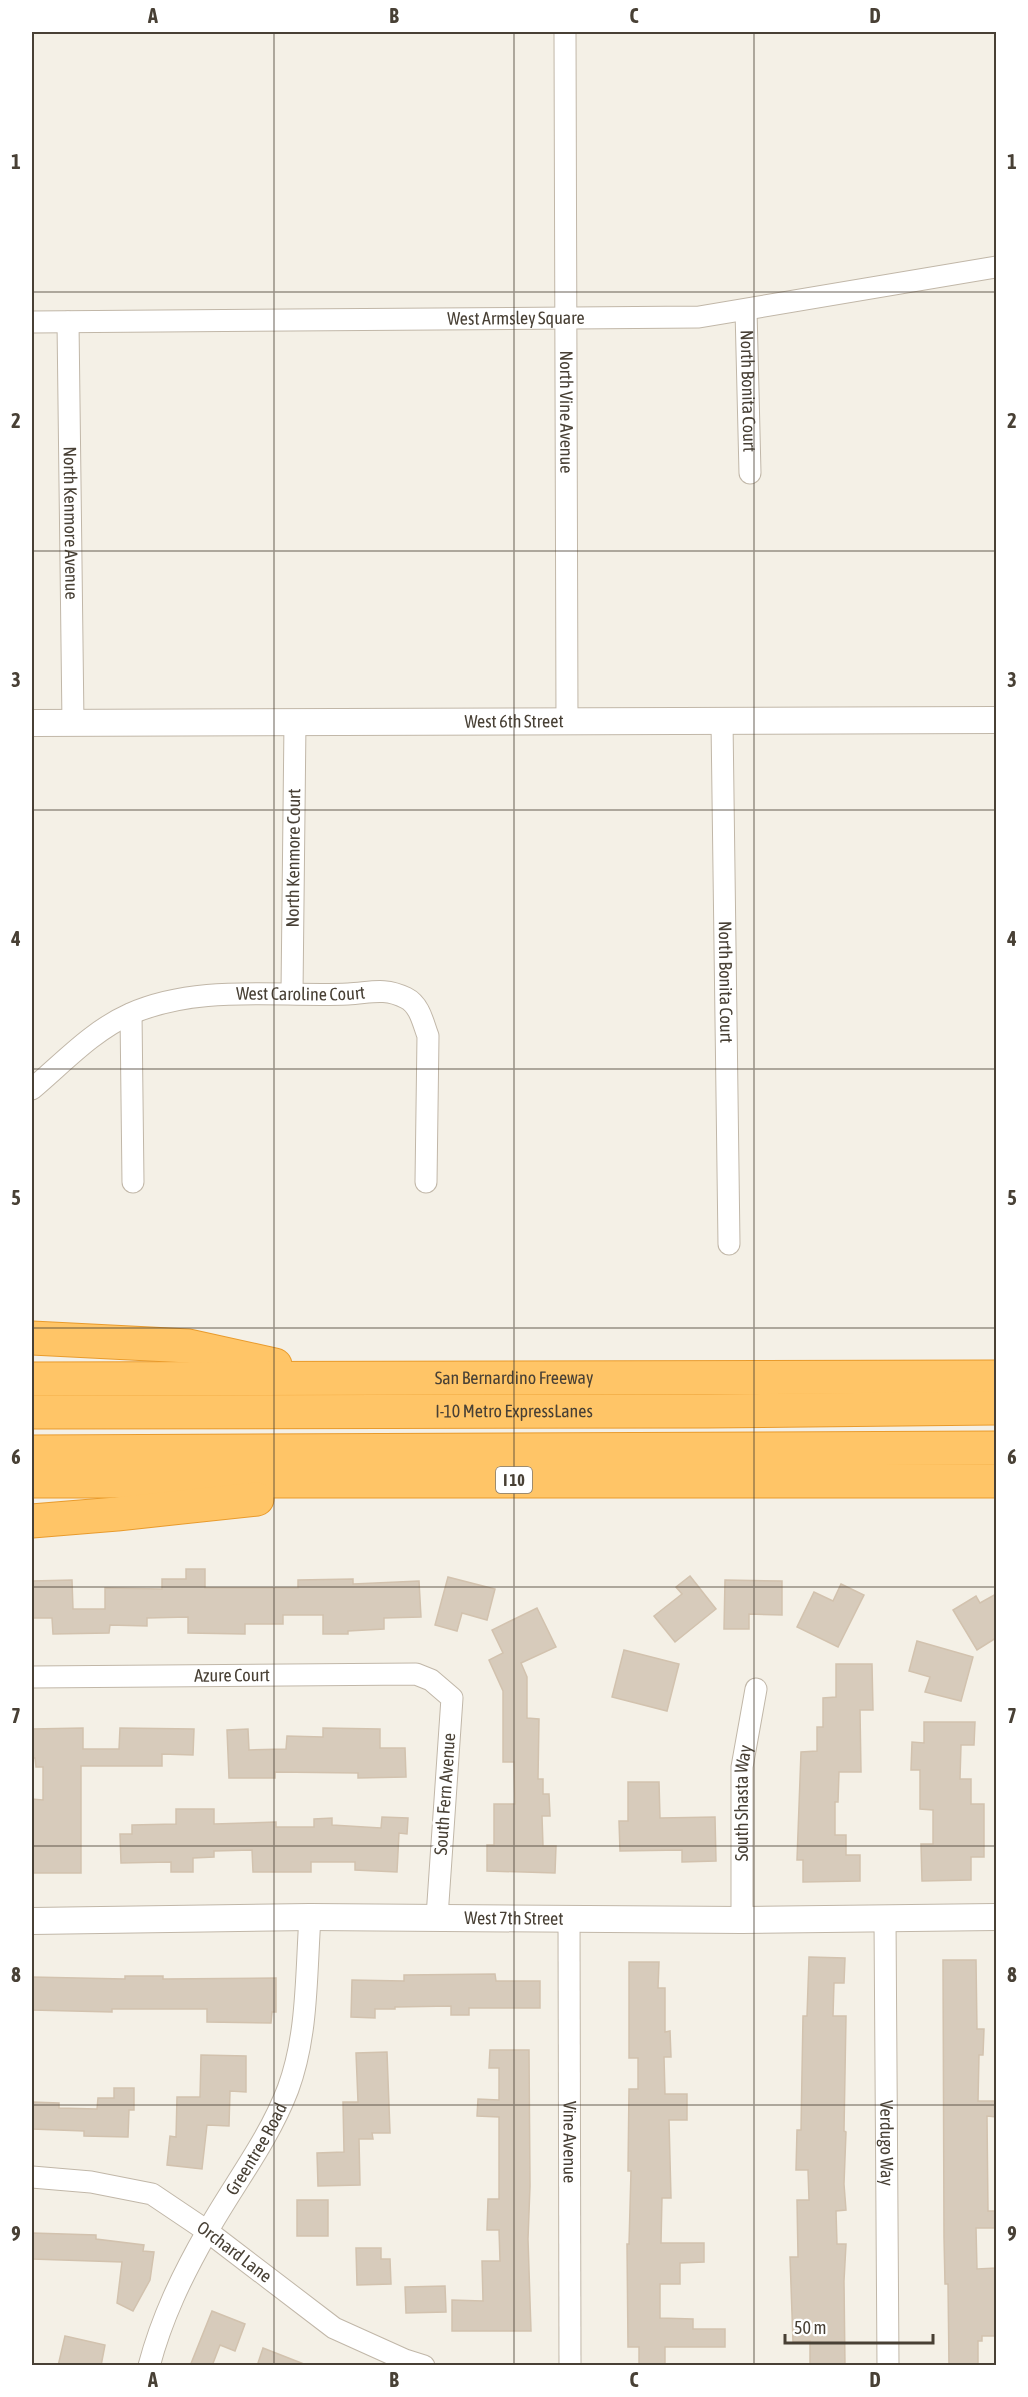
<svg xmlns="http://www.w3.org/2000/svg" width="1028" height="2397" font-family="'Asap Condensed',sans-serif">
	<rect width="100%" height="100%" fill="#f4f0e6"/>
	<g fill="#d7cbbb" stroke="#d2c2ae" stroke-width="1.5">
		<path d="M186,1569H205V1588H298V1580L353,1579V1584L419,1581L421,1617L384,1618V1629L348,1631V1634H323V1615H283V1624H245V1634L188,1633V1617L147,1618V1626L110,1625L109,1633L53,1634L52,1618H32V1581L72,1580L73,1609H105V1588L162,1589V1579H186Z"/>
		<path d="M690,1576L716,1609L675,1642L654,1616L682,1594L676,1587Z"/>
		<path d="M448,1577L495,1589L487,1620L462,1613L457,1631L435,1625Z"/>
		<path d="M725,1580L782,1581V1615L749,1614V1629H724Z"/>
		<path d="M841,1584L864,1595L838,1647L797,1627L814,1592L833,1601Z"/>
		<path d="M996,1594V1638L977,1650L953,1610L976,1596L980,1603Z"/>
		<path d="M537,1608L556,1647L521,1663L527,1677V1718L539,1719L538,1779H543V1794H549L550,1816H542L543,1846H556L555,1873L487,1871V1845H494V1804H515L514,1762H503V1691L489,1660L503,1653L492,1630Z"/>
		<path d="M917,1641L973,1657L961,1701L925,1692L930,1677L909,1671Z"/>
		<path d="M624,1650L679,1664L667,1711L612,1697Z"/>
		<path d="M836,1664H872L873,1710H860L861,1772H839L838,1802H835V1835H846V1855H860V1881L803,1882V1860H797L801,1752L817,1751V1727H823V1698L836,1697Z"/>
		<path d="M924,1722H975L974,1745H961L960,1779H971V1804H984V1857H971V1880L922,1881L921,1844H933V1810L920,1809V1770H911L912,1742L924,1743Z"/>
		<path d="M83,1728V1749H119L120,1728L194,1729L193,1755L162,1754V1766H81V1873H32V1799L43,1800V1767H36L35,1758H32V1729Z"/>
		<path d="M323,1728L380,1729V1748H405L406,1777L358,1778V1773L275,1772V1778H229L227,1730L248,1729L249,1750L286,1749L287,1736L323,1737Z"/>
		<path d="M628,1782H659L660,1818L715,1817L716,1861L682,1862V1850L620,1851L619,1821H628Z"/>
		<path d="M176,1809H214V1824L276,1822V1827H314V1819L332,1818V1825L381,1828L382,1817L408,1818L407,1834L399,1833L397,1872L355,1870V1862H311V1872H253L252,1850L214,1851V1857L193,1858V1872H171V1862L121,1863L120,1834H132V1825L176,1824Z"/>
		<path d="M809,1957L845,1958L844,1983H834L833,2016H846L844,2131L846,2132L844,2184L846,2210L836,2211L837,2244H846L844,2281L845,2366H810V2341L793,2342L790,2257H798L797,2200H809L808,2170H796L797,2130H801L803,2016H807Z"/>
		<path d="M943,1960H976L977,2029H984L983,2055H979L978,2101H996V2117L987,2116L988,2211H996V2228H976L977,2269L996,2268V2336H982V2341H978V2366H949L948,2284H945L944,2237Z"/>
		<path d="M629,1962H659L658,1988H665V2032L670,2031L671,2057H664L665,2094H687V2120H669L671,2198H662L661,2243H704V2262L680,2263V2284H660V2318L693,2319V2329H725V2347H665V2366H639V2347H628L627,2244H629L631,2171H628L629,2089H638V2058H629Z"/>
		<path d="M495,1974L496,1981H540V2008H469V2015H451V2006L395,2007V2009H375V2018L351,2017L352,1980L404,1981V1975Z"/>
		<path d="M125,1976H163V1979L276,1978V2012H272L271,2023L207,2022V2009H112V2012L32,2010V1977L125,1979Z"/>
		<path d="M490,2050H529L530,2186L528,2239L531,2331H452V2300L483,2301L482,2261H500L499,2230H487L488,2199H499V2117L477,2116L478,2099L499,2100V2068H489Z"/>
		<path d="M387,2052L390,2133H372L373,2139H359L360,2185L318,2186L317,2153L344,2152L343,2102H358L356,2053Z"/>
		<path d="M201,2055L246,2056V2092L230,2091L229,2126L207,2125L202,2169L167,2165L170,2136L176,2137L177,2097H200Z"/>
		<path d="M114,2088H134V2110H129L128,2137L84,2136V2131L32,2129V2102L59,2103V2108L97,2109L98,2098H114Z"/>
		<rect x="297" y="2200" width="31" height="36"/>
		<path d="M32,2233L96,2235V2239L144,2245L143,2251L154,2252L150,2280L133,2311L117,2303L122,2262L32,2259Z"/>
		<path d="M356,2248H381V2259H390L391,2284L357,2285Z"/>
		<path d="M445,2286L446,2312L406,2313L405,2287Z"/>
		<path d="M212,2311L245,2324L235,2351L220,2345L212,2366H190Z"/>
		<path d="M65,2336L105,2345L101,2366H58Z"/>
		<path d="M263,2348L304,2364V2366H257Z"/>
	</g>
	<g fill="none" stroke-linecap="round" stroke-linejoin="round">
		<defs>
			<g id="minor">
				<path id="s1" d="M565,32L567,721"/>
				<path id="s2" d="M746,310L750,473"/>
				<path id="s3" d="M32,322L699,317L996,267"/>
				<path id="s4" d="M68,322L73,723"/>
				<path id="s5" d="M722,721L729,1244"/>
				<path id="s6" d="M292,993L295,722"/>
				<path d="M131,1014L133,1182"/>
				<path id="s7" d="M32,1089C63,1063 92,1031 130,1014C198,984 275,997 348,994C370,993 384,987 406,998C420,1005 423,1023 428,1036L426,1182"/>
				<path id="s8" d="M32,1677L416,1674L431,1680L452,1698L437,1917"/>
				<path id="s9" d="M569,1918L570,2366"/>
				<path id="s10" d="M885,1919L888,2366"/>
				<path id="s11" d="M742,1920V1767L756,1689"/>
				<path id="s12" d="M32,2177L91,2182L152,2194L207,2231L334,2328L405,2360L424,2366"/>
				<path id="s13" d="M149,2366C162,2317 182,2276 207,2232C234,2184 268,2141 288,2089C308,2035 306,1974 310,1917"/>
			</g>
			<g id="tertiary">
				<path id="s14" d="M32,723L996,720"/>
				<path id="s15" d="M32,1921L310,1917L742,1920L996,1917"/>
			</g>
			<g id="motorway">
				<path d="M32,1338L189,1346L275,1365"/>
				<path id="s16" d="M32,1379L996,1377"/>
				<path id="s17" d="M32,1412L707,1411L996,1408"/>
				<path d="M32,1452L996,1448"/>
				<path d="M32,1481H996"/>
				<path d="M32,1521L117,1514L257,1499"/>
			</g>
		</defs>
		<use href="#minor" stroke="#c1b7a8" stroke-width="23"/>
		<use href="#tertiary" stroke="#c1b7a8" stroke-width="28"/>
		<use href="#motorway" stroke="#e99b2c" stroke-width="35"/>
		<use href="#minor" stroke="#fff" stroke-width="21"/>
		<use href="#tertiary" stroke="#fff" stroke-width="26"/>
		<use href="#motorway" stroke="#ffc567" stroke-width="33"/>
	</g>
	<path fill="none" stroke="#484035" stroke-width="1.5" stroke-opacity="0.55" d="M274,32V2366M514,32V2366M754,32V2366M32,292H996M32,551H996M32,810H996M32,1069H996M32,1328H996M32,1587H996M32,1846H996M32,2105H996"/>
	<g text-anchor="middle" stroke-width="6" stroke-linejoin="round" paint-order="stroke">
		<rect fill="#fff" stroke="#7f7972" stroke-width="1.5" x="496" y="1467" width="36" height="26" rx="4.5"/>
		<g font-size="16" font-weight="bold" fill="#484035">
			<text x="514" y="1486">I 10</text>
		</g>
		<g font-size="18" fill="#484035" stroke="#fff">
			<text dy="6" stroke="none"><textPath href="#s3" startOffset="484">West Armsley Square</textPath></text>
			<text dy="6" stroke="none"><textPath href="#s2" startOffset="81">North Bonita Court</textPath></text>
			<text dy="6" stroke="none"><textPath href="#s1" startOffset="380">North Vine Avenue</textPath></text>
			<text dy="6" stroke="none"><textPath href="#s4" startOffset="201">North Kenmore Avenue</textPath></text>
			<text dy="6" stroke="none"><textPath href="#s14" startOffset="482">West 6th Street</textPath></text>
			<text dy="6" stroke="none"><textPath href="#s6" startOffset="135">North Kenmore Court</textPath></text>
			<text dy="6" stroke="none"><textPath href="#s5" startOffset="261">North Bonita Court</textPath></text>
			<text dy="6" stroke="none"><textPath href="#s7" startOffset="297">West Caroline Court</textPath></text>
			<text dy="6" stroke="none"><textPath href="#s16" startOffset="482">San Bernardino Freeway</textPath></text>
			<text dy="6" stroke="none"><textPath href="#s17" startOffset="482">I-10 Metro ExpressLanes</textPath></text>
			<text dy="6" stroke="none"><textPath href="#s8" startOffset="200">Azure Court</textPath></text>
			<text transform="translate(445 1794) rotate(-86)" y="6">South Fern Avenue</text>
			<text dy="6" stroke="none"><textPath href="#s11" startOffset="117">South Shasta Way</textPath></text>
			<text dy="6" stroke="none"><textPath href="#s15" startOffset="482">West 7th Street</textPath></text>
			<text dy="6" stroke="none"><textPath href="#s9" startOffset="224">Vine Avenue</textPath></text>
			<text dy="6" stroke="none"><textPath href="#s10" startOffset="224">Verdugo Way</textPath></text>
			<text dy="6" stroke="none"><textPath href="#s13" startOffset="243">Greentree Road</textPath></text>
			<text dy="6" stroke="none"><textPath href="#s12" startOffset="222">Orchard Lane</textPath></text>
		</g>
	</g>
	<rect width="1028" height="2397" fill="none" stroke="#ffffff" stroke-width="66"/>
	<path d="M785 2334v9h148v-9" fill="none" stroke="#484035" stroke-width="3"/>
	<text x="794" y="2334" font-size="18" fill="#484035" stroke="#ffffff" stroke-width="4.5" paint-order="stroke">50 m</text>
	<rect x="33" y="33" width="962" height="2331" fill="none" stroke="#484035" stroke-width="2"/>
	<g font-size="20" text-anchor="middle" font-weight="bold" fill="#484035">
		<text x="153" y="23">A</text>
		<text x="394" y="23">B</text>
		<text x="634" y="23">C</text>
		<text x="875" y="23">D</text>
		<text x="16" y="169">1</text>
		<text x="1012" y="169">1</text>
		<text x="16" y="428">2</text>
		<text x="1012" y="428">2</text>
		<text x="16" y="687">3</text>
		<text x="1012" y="687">3</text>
		<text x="16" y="946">4</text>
		<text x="1012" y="946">4</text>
		<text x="16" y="1205">5</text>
		<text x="1012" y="1205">5</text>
		<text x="16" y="1464">6</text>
		<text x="1012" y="1464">6</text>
		<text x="16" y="1723">7</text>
		<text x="1012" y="1723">7</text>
		<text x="16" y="1982">8</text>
		<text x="1012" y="1982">8</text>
		<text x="16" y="2241">9</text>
		<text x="1012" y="2241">9</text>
		<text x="153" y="2387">A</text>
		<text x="394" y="2387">B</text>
		<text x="634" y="2387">C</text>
		<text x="875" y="2387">D</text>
	</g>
</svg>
